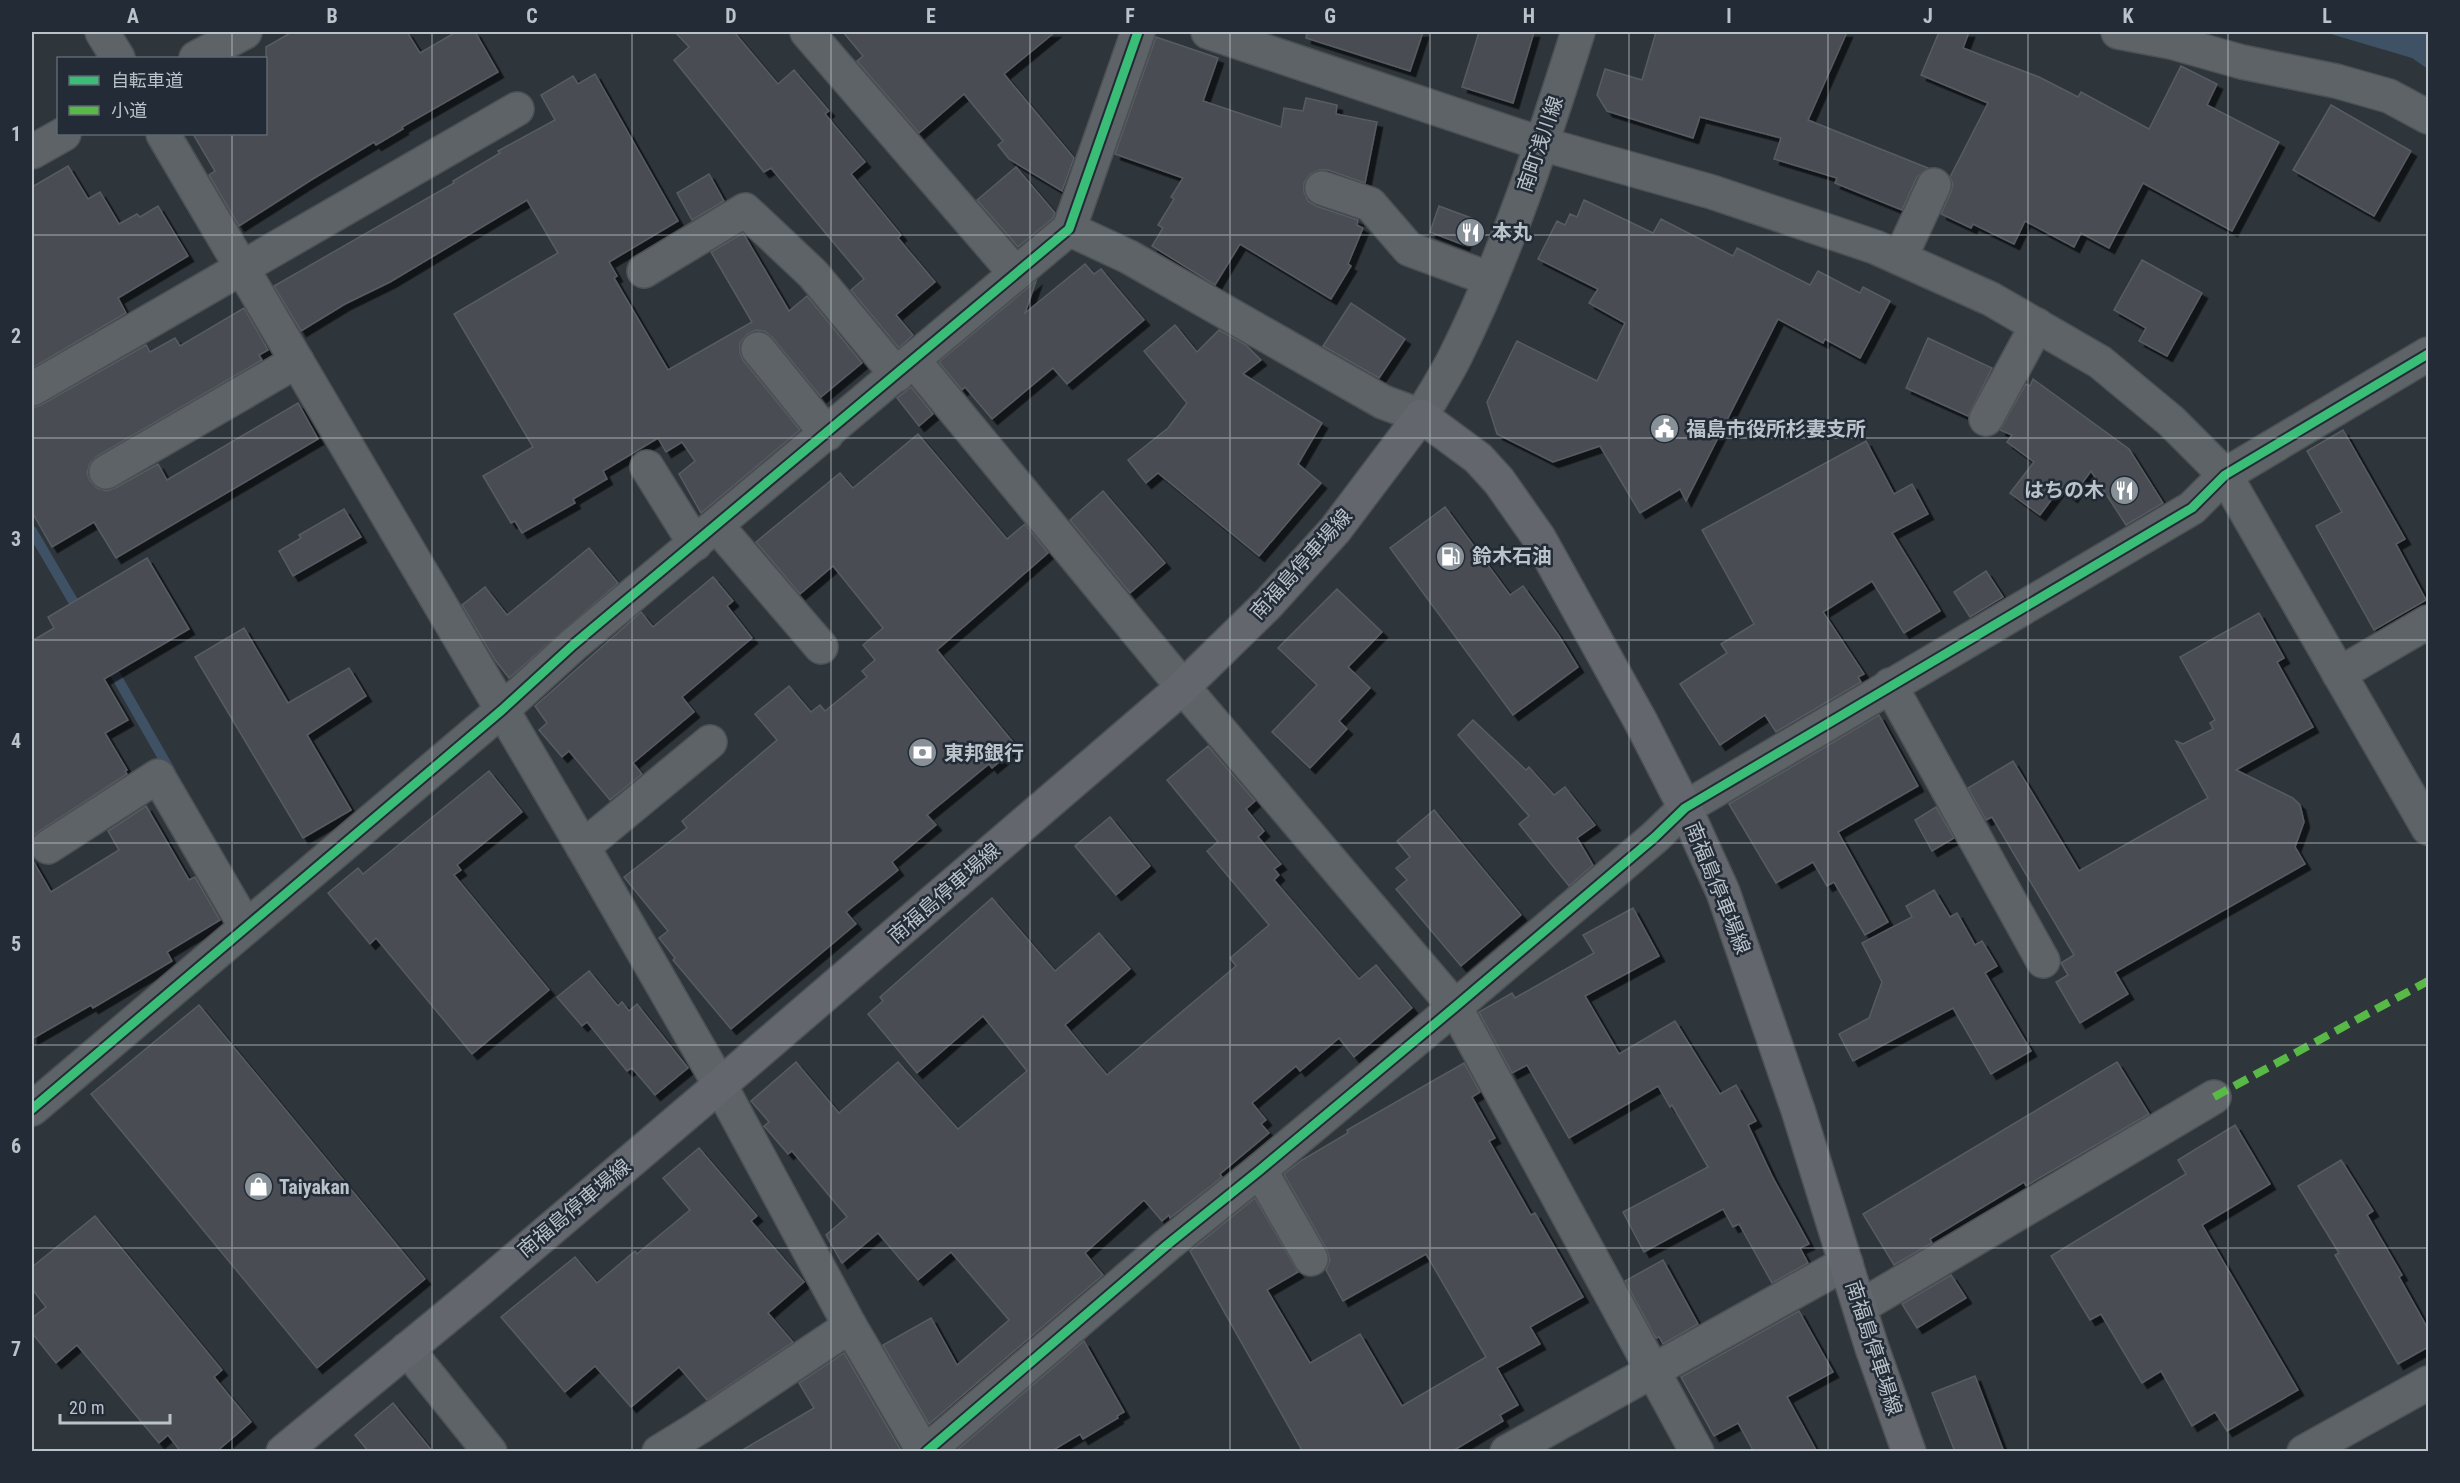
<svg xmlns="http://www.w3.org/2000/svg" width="2460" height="1483" font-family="'Roboto Condensed','Noto Sans JP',sans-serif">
	<defs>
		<filter id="shadow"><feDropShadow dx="5.5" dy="5.5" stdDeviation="0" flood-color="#0009"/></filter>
	</defs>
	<rect width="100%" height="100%" fill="#2e353b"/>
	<path fill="#3f5164" d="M2324,32H2428V69L2412,58Z"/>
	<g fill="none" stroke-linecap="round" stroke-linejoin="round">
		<g stroke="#3f5164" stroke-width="10">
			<path d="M32,531L80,613"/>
			<path d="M107,660L171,772"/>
		</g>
	</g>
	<g fill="#484d52" stroke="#575c62" stroke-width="1.5" filter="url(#shadow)">
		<path d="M292,32H407L420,53L456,32H475L498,72L402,127L403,129L376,145L374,142L311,180L239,226L209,175L215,171L193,134H266V47Z"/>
		<path d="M675,32H734L778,84L794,70L829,111L825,114L865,162L851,174L901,235L898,238L935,282L896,315L913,335L899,348L851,290L864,279L771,168L764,172L674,60L689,47Z"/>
		<path d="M843,32H1055L1004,74L1074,158L1062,191L1009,159L998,145L1003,141L964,94L919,133L857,61L863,56Z"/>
		<path d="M1307,32H1423L1410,71L1306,38Z"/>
		<path d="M1479,32H1534L1513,103L1462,87Z"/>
		<path d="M1656,32H1847L1808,120L1928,168L1917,177L1902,210L1835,183L1837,178L1774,159L1781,138L1700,117L1693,138L1607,111L1597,95L1605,69L1642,80Z"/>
		<path d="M1939,32H1969L1963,48L2039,77L2078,97L2081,92L2149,129L2181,66L2217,84L2207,105L2279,142L2232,231L2143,183L2109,248L2081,233L2074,247L2025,221L2014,244L1973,224L1971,228L1941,214L1951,192L1953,184L1950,177L1988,103L1921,75Z"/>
		<path d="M1156,37L1218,58L1203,101L1281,127L1284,108L1303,111L1306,98L1337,105L1336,114L1377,122L1365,183L1328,170H1319L1310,174L1304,183V192L1308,201L1316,206L1358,220L1357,225L1363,228L1348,264L1351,266L1331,299L1240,244L1215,285L1152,246L1163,228L1158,225L1174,199L1171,197L1183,178L1115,154Z"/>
		<path d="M595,74L678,221L609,262L617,276L614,278L668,370L752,322L711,252L743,233L789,311L807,296L862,363L821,397L772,337L764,331L756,330L747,334L740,343V353L743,360L800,430L701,513L679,474L695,461L682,442L666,452L658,438L603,471L607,479L573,499L575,503L522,533L515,521L511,523L483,476L533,447L454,314L558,253L527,200L390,282L345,304L301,331L274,286L454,183L453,181L500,153L498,151L555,120L541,95L573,76L578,84Z"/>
		<path d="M2331,105L2411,151L2374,216L2293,170Z"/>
		<path d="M68,166L88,199L100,192L119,224L137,214L140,217L158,206L188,256L118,298L126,313L32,368V187Z"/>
		<path d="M1016,167L1055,213L1053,218L1018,247L977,200Z"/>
		<path d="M709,174L724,201L692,220L677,193Z"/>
		<path d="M1584,200L1653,233L1661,219L1733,256L1737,248L1810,285L1818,271L1860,293L1863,287L1890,301L1860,358L1825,339L1823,343L1778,319L1686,501L1680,489L1640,513L1600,446L1553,462L1497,434L1487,402L1517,341L1597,381L1625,323L1589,303L1598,289L1538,259L1557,221L1565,225L1570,214L1577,217Z"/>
		<path d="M1439,206L1474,219L1464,245L1430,232Z"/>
		<path d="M2142,260L2202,293L2167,356L2139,341L2146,328L2114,310Z"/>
		<path d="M1085,264L1094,274L1101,269L1144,320L1067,384L1053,368L992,419L965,387L962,390L939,362L1036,281L1025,313Z"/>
		<path d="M1351,303L1405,339L1379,378L1323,346Z"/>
		<path d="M244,308L268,350L259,355L262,360L97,456L90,463L87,473L90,481L97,488L107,491L115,488L158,464L167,480L298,403L318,439L116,558L94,522L52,547L32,512V408L41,405L146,345L150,352L175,338L180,346Z"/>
		<path d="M1175,325L1197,352L1219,330L1246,345L1261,360L1243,374L1322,423L1298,464L1321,483L1259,556L1158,473L1146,483L1128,460L1168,428L1187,403L1144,351Z"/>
		<path d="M1928,338L1992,368L1968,416L1906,388Z"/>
		<path d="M2033,379L2129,449L2163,503L2126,525L2091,471L2072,497L2060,488L2040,515L2010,493L2034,462L2007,442L2012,435L2000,430L2026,384L2030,386Z"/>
		<path d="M911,387L933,414L919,426L897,398Z"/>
		<path d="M2343,430L2405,539L2396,544L2426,600L2374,630L2316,526L2342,512L2307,451Z"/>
		<path d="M918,434L1007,539L1025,524L1048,553L937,650L1017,747L992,768L989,764L927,815L936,825L892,862L898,870L846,912L856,924L731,1029L673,960L675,958L659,938L668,931L624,877L687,828L682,821L777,740L755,714L789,686L811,712L820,705L825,711L867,677L862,671L875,660L863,645L883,628L833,566L800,594L756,542L840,473L853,488Z"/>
		<path d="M1866,441L1894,494L1912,484L1928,514L1892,533L1940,611L1904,633L1872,581L1823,612L1864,674L1858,677L1861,682L1776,732L1765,715L1720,745L1680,684L1727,653L1721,644L1754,624L1702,530Z"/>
		<path d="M1103,491L1165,563L1130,593L1070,520Z"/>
		<path d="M1445,507L1510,595L1523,586L1559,636L1578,667L1513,715L1390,548Z"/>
		<path d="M344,509L361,537L293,576L279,551L301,538L299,535Z"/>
		<path d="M589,548L618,583L509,678L495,660L462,605L485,587L507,615Z"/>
		<path d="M147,558L189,629L104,679L128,720L105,733L127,770L125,771L127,774L32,836V641L54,628L48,617Z"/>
		<path d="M1986,571L2003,597L1970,617L1954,592Z"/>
		<path d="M713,577L733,601L727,606L752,638L682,697L694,712L633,763L642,774L610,800L569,751L562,757L539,730L547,723L535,706L641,612L653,627Z"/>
		<path d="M1337,589L1382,632L1348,667L1370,688L1339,721L1347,729L1310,768L1272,732L1317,685L1278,648Z"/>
		<path d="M2259,613L2284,658L2277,662L2313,727L2236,770L2293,798L2300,805L2304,822L2295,847L2305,864L2115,972L2128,994L2080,1023L2056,982L2068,975L2061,963L2074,955L1992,817L1986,820L1968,788L2013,761L2079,871L2208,798L2176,741L2183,744L2213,729L2210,723L2215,720L2180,657Z"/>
		<path d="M244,628L288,703L349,668L366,696L307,735L351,810L303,838L195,657Z"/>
		<path d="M1879,715L1918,786L1838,832L1888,922L1865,935L1834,882L1827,886L1813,862L1776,883L1729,804Z"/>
		<path d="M1473,720L1526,770L1529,767L1554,795L1565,787L1595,825L1577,838L1593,865L1569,886L1519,824L1529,816L1458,735Z"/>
		<path d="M1208,746L1255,801L1246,809L1264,831L1258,837L1281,864L1274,869L1279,875L1274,880L1359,979L1376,965L1412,1008L1354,1057L1339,1038L1300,1071L1296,1066L1252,1103L1266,1120L1261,1124L1269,1133L1220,1174L1222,1177L1170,1218L1169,1215L1162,1221L1144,1200L1085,1253L1103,1275L929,1424L883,1345L931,1318L957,1365L1009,1320L951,1252L918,1280L878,1233L842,1263L826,1235L847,1217L792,1151L788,1154L764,1126L769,1122L751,1101L796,1062L839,1113L898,1062L958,1129L1027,1071L983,1016L917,1073L868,1014L883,1001L880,997L992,898L1055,971L1099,933L1130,969L1065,1025L1107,1075L1236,966L1230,958L1269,925L1207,851L1218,842L1167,780Z"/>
		<path d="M489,771L522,812L457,865L461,870L454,875L549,990L472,1054L376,938L370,944L328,893L358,868L363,874Z"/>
		<path d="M146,806L189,880L195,877L220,920L167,952L172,961L93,1008L91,1005L32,1039V859L51,892L119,850L108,831Z"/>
		<path d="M1936,807L1954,838L1932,851L1915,820Z"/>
		<path d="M1434,810L1521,915L1461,966L1396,889L1407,880L1396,868L1410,857L1397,841Z"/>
		<path d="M1110,817L1150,866L1116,895L1075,846Z"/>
		<path d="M1934,890L1950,917L1957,913L1975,945L1982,941L1997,966L1985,973L2031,1051L1991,1074L1953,1008L1853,1061L1839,1034L1869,1018L1882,982L1862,943L1912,917L1906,906Z"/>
		<path d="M1633,908L1659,956L1585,996L1619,1054L1675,1021L1720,1094L1736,1085L1756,1121L1748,1125L1772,1176L1809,1244L1800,1248L1808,1263L1772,1283L1739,1224L1733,1227L1723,1209L1644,1252L1623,1212L1708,1167L1672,1105L1670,1107L1658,1086L1569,1138L1527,1065L1512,1073L1479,1012L1512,993L1515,998L1594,953L1583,935Z"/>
		<path d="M589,971L618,1006L622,1002L629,1011L637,1004L688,1068L655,1095L632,1068L627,1071L587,1022L582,1026L557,997Z"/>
		<path d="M199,1005L425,1279L317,1368L91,1094Z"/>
		<path d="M2117,1062L2149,1114L2026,1186L2024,1182L1930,1239L1932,1243L1894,1265L1863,1214Z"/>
		<path d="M1464,1063L1480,1092L1472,1097L1495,1138L1489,1141L1531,1215L1535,1213L1583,1297L1530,1327L1540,1344L1497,1368L1518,1405L1500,1415L1503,1421L1451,1452H1303L1190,1251L1255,1198L1298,1272L1267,1290L1310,1363L1360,1334L1402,1406L1486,1357L1426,1254L1343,1301L1326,1270L1330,1260L1327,1250L1284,1174L1302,1160L1348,1133L1347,1130Z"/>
		<path d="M2235,1125L2270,1184L2202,1225L2298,1390L2227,1431L2215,1412L2192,1426L2161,1371L2142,1383L2101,1314L2090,1320L2051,1256L2186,1174L2178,1160Z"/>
		<path d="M699,1148L757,1216L751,1221L804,1282L768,1313L793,1342L707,1400L679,1367L631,1407L595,1366L565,1392L501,1317L575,1257L597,1283L635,1251L637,1254L690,1210L663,1178Z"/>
		<path d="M2341,1160L2373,1211L2367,1215L2402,1275L2399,1277L2428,1329V1347L2398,1364L2335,1255L2339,1253L2298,1186Z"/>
		<path d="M95,1216L222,1370L214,1377L251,1422L216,1452H181L168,1435L159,1443L77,1345L56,1363L32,1333V1318L46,1307L32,1289V1267Z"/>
		<path d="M1663,1260L1698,1324L1663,1344L1659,1337L1656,1338L1625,1281Z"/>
		<path d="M1951,1275L1966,1298L1917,1328L1902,1304Z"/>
		<path d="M1799,1311L1833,1372L1787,1397L1817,1452H1754L1738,1423L1714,1436L1681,1377Z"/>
		<path d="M1084,1341L1124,1412L1117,1416L1118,1418L1083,1439L1080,1434L1050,1452H955Z"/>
		<path d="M844,1353L902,1452H739L814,1408L799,1383Z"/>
		<path d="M1975,1376L2004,1452H1955L1932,1393Z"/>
		<path d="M393,1403L433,1452H369L355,1435Z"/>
	</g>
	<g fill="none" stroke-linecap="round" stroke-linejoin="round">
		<defs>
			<g id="minor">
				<path d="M102,32L118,58"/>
				<path d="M807,32L1016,274"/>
				<path d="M1208,32L1542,144"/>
				<path d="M2118,32L2171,42L2242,62L2336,81L2389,96L2428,117"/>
				<path d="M196,58L245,32"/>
				<path d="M163,134L583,847L720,1085L850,1326L924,1452"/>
				<path d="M32,152L64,134"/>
				<path d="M1322,188L1370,204L1409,249L1490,279"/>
				<path d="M1069,229L1129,257L1383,402L1421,416"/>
				<path d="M1900,258L1934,185"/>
				<path d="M644,271L745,210L813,274L897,375"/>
				<path d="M758,349L827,434"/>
				<path d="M914,361L1183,687L1455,1007L1697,1452"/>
				<path d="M32,389L517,109"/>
				<path d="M1986,419L2037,325"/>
				<path d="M647,467L695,544"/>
				<path d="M106,472L297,361"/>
				<path d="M717,526L821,647"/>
				<path d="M2339,674L2428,622"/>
				<path d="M1890,685L2043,961"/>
				<path d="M48,847L158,776L246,927"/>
				<path d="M583,847L710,742"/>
				<path d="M32,1109L502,710L573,645L1069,229L1138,32"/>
				<path d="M1260,1170L1311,1259"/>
				<path d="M1860,1307L2214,1097"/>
				<path d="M407,1349L490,1452"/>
				<path d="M659,1452L698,1428L850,1326"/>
				<path d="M926,1452L1167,1245L1260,1170L1455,1007L1655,837L1685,808L2192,508L2225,475L2428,354"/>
				<path d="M1507,1452L1846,1263"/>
			</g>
			<g id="tertiary">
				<path d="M1542,144L1712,192L1875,247L1991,299L2100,362L2171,421L2225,475L2428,828"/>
				<path d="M1421,416C1432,397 1445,377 1455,357C1507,253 1543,142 1578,32"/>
				<path d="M2304,1452L2428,1383"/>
			</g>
			<path id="secondary" d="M283,1452L478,1291L720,1085L1183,687L1268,604L1335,530L1421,416L1478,458L1499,481L1539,538L1641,722L1685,808L1723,892L1798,1110L1872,1348L1909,1452"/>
		</defs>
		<use href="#minor" stroke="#4c5155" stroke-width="36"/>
		<use href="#tertiary" stroke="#4c5155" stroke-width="36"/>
		<use href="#secondary" stroke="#4c5155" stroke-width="36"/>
		<use href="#minor" stroke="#5e6368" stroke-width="33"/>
		<use href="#tertiary" stroke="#5e6368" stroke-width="33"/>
		<use href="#secondary" stroke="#63676d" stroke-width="33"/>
		<path stroke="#58b947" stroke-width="8" stroke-dasharray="15 8" stroke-linecap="butt" d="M2214,1097L2428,981"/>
		<defs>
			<g id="cycleway">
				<path d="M32,1109L502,710L573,645L1069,229L1138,32"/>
				<path d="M926,1452L1167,1245L1260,1170L1455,1007L1655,837L1685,808L2192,508L2225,475L2428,354"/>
			</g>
		</defs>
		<use href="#cycleway" stroke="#222b36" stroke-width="13"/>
		<use href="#cycleway" stroke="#3abd76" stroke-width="9"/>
	</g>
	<path fill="none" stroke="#bac2ca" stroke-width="1.5" stroke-opacity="0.55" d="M232,32V58M432,32V1452M632,32V1452M831,32V1452M1030,32V1452M1230,32V1452M1430,32V1452M1629,32V1452M1828,32V1452M2028,32V1452M2228,32V1452M232,134V1452M32,235H2428M32,438H2428M32,640H2428M32,843H2428M32,1045H2428M32,1248H2428"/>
	<defs>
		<symbol id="restaurant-disc" viewBox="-11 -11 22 22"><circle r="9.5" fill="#899198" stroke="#222b36"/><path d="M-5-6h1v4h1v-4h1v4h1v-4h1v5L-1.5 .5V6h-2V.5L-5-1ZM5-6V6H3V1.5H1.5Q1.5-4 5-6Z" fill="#fff"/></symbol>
		<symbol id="civic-disc" viewBox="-11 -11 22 22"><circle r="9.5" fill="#899198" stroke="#222b36"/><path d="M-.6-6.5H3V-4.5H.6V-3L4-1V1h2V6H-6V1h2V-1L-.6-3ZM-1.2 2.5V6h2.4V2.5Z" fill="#fff"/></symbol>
		<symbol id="fuel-disc" viewBox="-11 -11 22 22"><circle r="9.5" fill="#899198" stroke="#222b36"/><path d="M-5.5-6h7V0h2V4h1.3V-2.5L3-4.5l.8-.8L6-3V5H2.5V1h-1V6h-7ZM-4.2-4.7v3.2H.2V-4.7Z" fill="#fff"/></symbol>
		<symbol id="bank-disc" viewBox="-11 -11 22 22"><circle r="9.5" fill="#899198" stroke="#222b36"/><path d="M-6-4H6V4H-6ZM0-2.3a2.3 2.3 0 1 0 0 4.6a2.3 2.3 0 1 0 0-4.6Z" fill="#fff"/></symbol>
		<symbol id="shop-disc" viewBox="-11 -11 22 22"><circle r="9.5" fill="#899198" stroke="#222b36"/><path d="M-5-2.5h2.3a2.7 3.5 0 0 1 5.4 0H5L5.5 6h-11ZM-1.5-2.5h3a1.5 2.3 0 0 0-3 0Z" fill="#fff"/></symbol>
	</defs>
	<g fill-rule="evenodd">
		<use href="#restaurant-disc" x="1454" y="216" width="33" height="33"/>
		<use href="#civic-disc" x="1648" y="412" width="33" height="33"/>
		<use href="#restaurant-disc" x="2108" y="474" width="33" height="33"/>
		<use href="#fuel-disc" x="1434" y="540" width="33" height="33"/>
		<use href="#bank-disc" x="906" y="736" width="33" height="33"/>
		<use href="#shop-disc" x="242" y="1170" width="33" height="33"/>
	</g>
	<g text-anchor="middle" stroke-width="5" stroke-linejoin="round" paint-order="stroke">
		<g font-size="20" fill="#bac2ca" stroke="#222b36">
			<text transform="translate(1540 144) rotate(-71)" y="7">南町浅川線</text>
			<text transform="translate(1301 564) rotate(-48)" y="7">南福島停車場線</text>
			<text transform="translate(1718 888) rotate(68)" y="7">南福島停車場線</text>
			<text transform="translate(944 893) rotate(-41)" y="7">南福島停車場線</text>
			<text transform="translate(574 1208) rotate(-40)" y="7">南福島停車場線</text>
			<text transform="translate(1874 1348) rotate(72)" y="7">南福島停車場線</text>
		</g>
		<g font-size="20" font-weight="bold" fill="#bac2ca" stroke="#222b36" text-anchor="start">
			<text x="1492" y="239">本丸</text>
			<text x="1686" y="436">福島市役所杉妻支所</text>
			<text x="2104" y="497" text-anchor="end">はちの木</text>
			<text x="1472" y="563">鈴木石油</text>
			<text x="944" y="760">東邦銀行</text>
			<text x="279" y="1194">Taiyakan</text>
		</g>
	</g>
	<rect width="2460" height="1483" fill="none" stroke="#222b36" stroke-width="66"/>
	<rect x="57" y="57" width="210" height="78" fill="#222b36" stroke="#5f6771" stroke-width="1.5"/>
	<rect x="69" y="76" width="30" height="9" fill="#3abd76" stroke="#5f6771" stroke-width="1.5"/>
	<text x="111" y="87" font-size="18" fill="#bac2ca">自転車道</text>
	<rect x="69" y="106" width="30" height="9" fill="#58b947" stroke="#5f6771" stroke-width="1.5"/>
	<text x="111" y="117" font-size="18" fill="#bac2ca">小道</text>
	<path d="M60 1414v9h110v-9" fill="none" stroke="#bac2ca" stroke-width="3"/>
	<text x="69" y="1414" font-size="18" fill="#bac2ca" stroke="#222b36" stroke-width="4.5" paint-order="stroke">20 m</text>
	<rect x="33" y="33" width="2394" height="1417" fill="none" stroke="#bac2ca" stroke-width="2"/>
	<g font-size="20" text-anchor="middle" font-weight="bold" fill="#bac2ca">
		<text x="133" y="23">A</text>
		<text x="332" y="23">B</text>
		<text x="532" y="23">C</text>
		<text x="731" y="23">D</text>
		<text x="931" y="23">E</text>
		<text x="1130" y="23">F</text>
		<text x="1330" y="23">G</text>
		<text x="1529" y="23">H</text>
		<text x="1729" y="23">I</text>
		<text x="1928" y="23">J</text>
		<text x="2128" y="23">K</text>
		<text x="2327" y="23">L</text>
		<text x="16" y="141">1</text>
		<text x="16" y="343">2</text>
		<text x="16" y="546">3</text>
		<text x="16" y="748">4</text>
		<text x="16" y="951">5</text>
		<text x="16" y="1153">6</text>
		<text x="16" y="1356">7</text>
	</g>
</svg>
